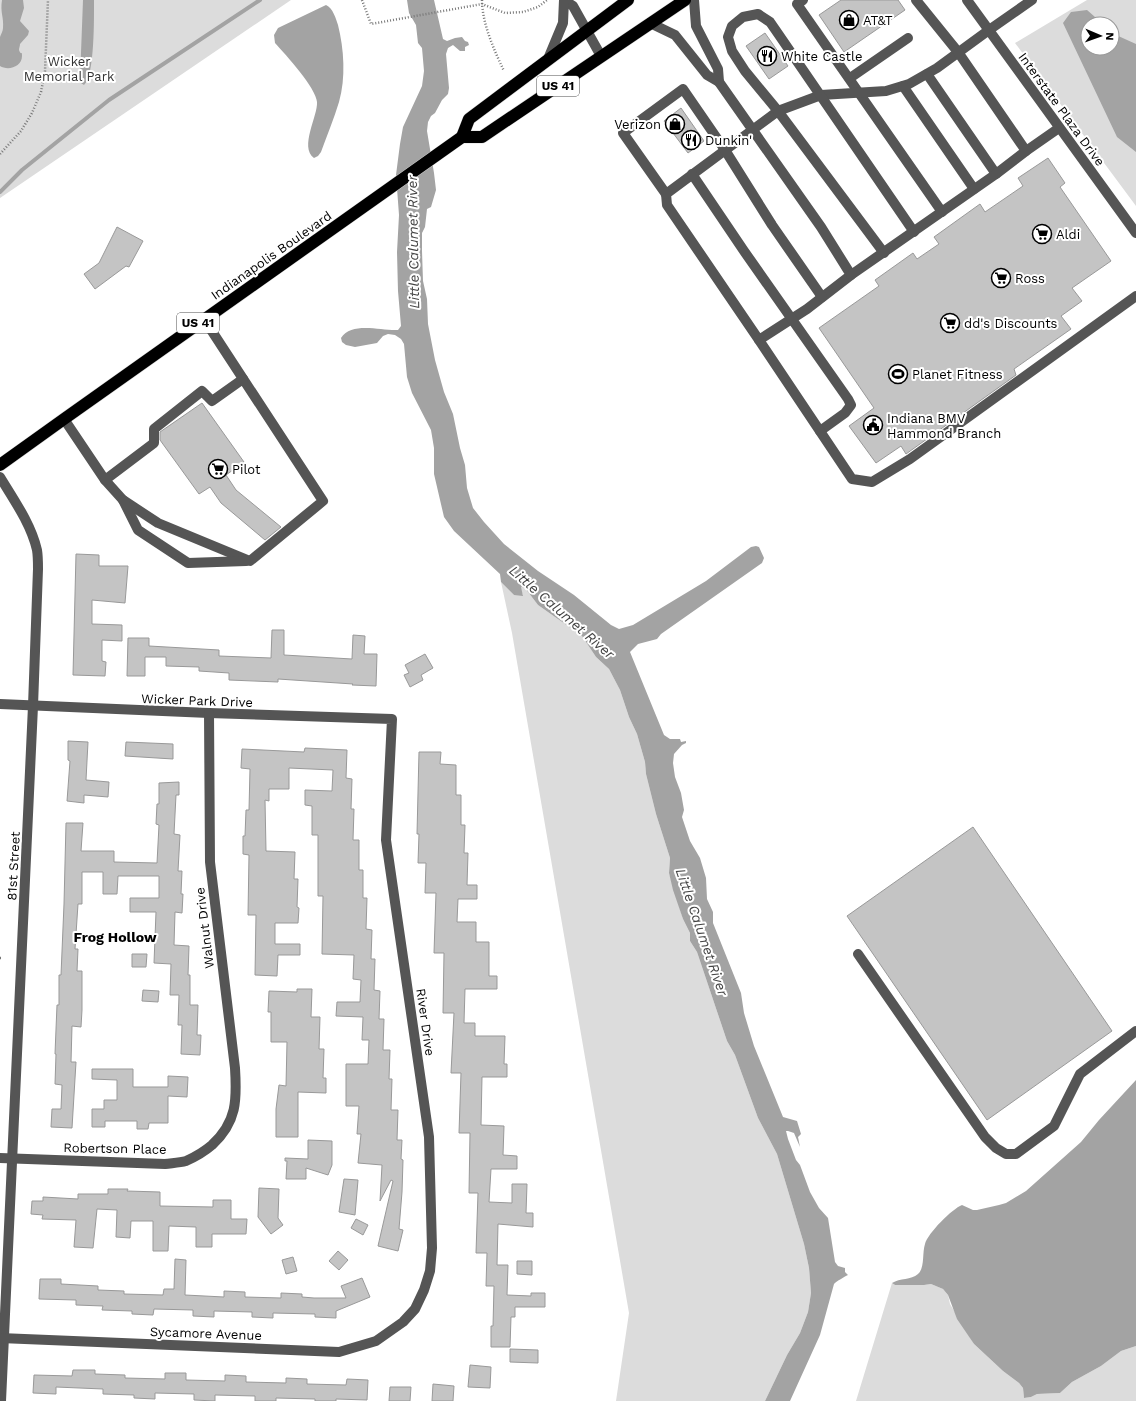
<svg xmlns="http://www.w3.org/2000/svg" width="1136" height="1401" font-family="'Work Sans',sans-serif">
	<rect width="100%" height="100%" fill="#fff"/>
	<g fill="#dcdcdc" fill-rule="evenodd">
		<path d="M0,0H291L0,198Z"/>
		<path d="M1087,0H1136V206L1015,43ZM1088,24H1112V48H1088Z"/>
		<path d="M501,582L514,595H523L521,591V587L525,588L538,605L582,636L596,657L609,669L620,690L629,717L637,734L645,762L646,774L656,814L670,858L669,873L683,919L690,933V941L697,952L727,1041L735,1055L758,1118L777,1154L804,1244L809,1268L811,1293L808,1312L800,1333L787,1355L765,1401H616L629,1313L512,633Z"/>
		<path d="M892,1283L895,1285H924L931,1284L943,1289L948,1295L950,1304L974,1344L1003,1371L1019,1383L1023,1388L1024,1398L1031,1397L1037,1394L1060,1393L1072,1382L1101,1366L1121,1351L1136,1346V1401H856Z"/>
	</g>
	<g fill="#a3a3a3">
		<path d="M2,0H23L24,8L20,21L29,31L28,35L20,44C20,46 19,48 19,50C21,56 22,50 22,56C22,67 8,71 0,66C0,57 0,46 0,37C1,34 3,31 3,28C4,17 0,13 2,0Z"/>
		<path d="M83,0H94C94,16 95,76 84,85L81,83L80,79Z"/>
		<path d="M407,0H434L443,39L447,41L455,38L462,37L465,41L468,42L469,45L465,47V51H460L453,45L448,48L446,54L449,88L448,94L442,100L435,113L431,116L428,122L427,131L434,173L436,190L431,207L427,209L425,227L422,233V251L423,281L427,299L428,324L435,360L444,392L453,414L460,448L465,465L467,488L473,508L484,522L504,544L538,571L574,595L611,625L619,629L633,625L706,581L751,547L756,546L759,547L764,558L762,563L661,634L657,639L638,644L630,652L664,735L670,739H680L681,742L686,741V743L682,745L674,754L673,763L675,777L681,793L684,810L682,817L690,841L700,858L706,878L707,899L713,912V923L741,993L744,1013L754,1046L783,1117L797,1121L801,1134L798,1137L800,1147L794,1133L788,1131H786L788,1139L796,1160L800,1165L810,1192L819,1208L828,1218L835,1262L838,1266L845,1268V1272L848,1275C844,1277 837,1281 834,1284L820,1335L790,1401H765L787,1355L800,1333L808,1312L811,1293L809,1268L804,1244L777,1154L758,1118L735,1055L727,1041L697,952L690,941V933L683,919L673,890L669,873L670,858L656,814L646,774L645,762L637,734L629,717L620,690L609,669L596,657L582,636L538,605L525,588L521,587L523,596L514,595L501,582L500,574L454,531L444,517L434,474V448L431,430L412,393L407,377L404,344L401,339L395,335L388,334L383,336L377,343L355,347L346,345L342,342L341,338C352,321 381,331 398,330L401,326L398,291L397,252L399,215L396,175L400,144L403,127L422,86L424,71L422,48L418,43L416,25L409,13Z"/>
		<path d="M326,5C333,8 336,19 338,25C344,49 346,78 339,102C334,119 327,135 321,152L318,156L314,158C299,147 318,116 317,102C316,88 286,55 275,43L274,35L278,28Z"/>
		<path d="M1087,10L1103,24H1088V48H1112V32L1116,35L1136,44V152L1117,137L1063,23L1071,12Z"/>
		<path d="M1136,1080V1346L1121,1351L1101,1366L1072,1382L1060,1393L1037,1394L1031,1397L1024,1398L1023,1388L1019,1383L1003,1371L974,1344L957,1319L948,1295L943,1289L931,1284L924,1285H895L892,1283C900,1278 911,1280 918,1274C925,1268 922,1253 925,1244C928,1233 952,1209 962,1205L973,1210H977L999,1205L1006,1203L1026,1191L1081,1142L1099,1120Z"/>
	</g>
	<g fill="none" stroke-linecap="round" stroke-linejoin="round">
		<path stroke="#a3a3a3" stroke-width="4" d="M0,192L22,170L109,100L260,0"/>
	</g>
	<g fill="#c4c4c4" stroke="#999">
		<path d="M841,0H898L905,10L844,52L819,15Z"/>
		<path d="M765,33L788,66L769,79L746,46Z"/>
		<path d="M681,108L704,141L688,153L664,121Z"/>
		<path d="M1048,158L1065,183L1060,187L1111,261L1072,288L1082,301L1061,316L1071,329L1014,369L1016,375L906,454L901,446L876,463L849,426L874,408L819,328L879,286L875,280L913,253L917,259L939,244L934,237L980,204L985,212L1023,186L1018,178Z"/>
		<path d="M117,227L143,241L129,267L126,266L95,289L84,274L99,263Z"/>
		<path d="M202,403L244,462L226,475L236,490L281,527L265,540L221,503L210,487L199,494L160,440V432Z"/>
		<path d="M76,554L99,555V566H128L125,603L92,600V624L122,625V641L102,640V661L106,662L105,676L73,675Z"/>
		<path d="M272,630H284V655L352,659L353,635L365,636L364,654H377L376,686L352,685L353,684L278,679V682L229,680V673L199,671V667L166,666V657H145V676H127L128,638H149V646L219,650V656L271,658Z"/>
		<path d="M425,654L433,668L421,675L423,680L410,687L404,675L409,673L405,665Z"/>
		<path d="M68,741L88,742L86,780L109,782L108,797L84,795V803L67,801L70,761L68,760Z"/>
		<path d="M126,742L173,744V759L125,756Z"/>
		<path d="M305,748L347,750L346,778L352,779L351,809H354L353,840H359V870H363V898H367L366,929L372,930L371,959H375L374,990L380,991L379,1019H384L383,1050H390L389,1079H392L391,1110H398L397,1140H402L401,1159L403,1160L402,1192L399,1229L403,1230L398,1251L378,1246L393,1181L391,1180L380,1201L382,1165L358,1163L361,1134H357L359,1106H346V1064H368L369,1040H362L363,1017L336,1016L337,1002H360L361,980L353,979L354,955L322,954L323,896H318V835H312V806L305,805V790L332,791L333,770L289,768V789H269V801L265,800L266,851L295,852L294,879H298L297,907L299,908L298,923H275V944H300V955H278L277,976L255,975L256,915H248L249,855L243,854V836H245L246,810H249L250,769L241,768L242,749L304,752Z"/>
		<path d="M419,752H441L440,764L456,765V795H461V825H465L464,853H468L467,885H477V899H458L457,922H476V942H489V976H497V989H465L464,1023H475V1036H505L504,1064H507V1077H482L481,1125L504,1126L503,1155L517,1156V1169H491L489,1202L512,1203V1184H527L526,1213H533V1227L498,1224L497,1265H508L507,1295L531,1296V1293H545V1307H515V1317H511L510,1347H491V1326H493L494,1286H486L487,1253H476L478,1193H469L470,1133H459L461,1073H451L454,1013H443L444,953H434L436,893H425L426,863H418L419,834H417Z"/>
		<path d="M179,782V795H176L174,834L180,835L178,871H182L181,894H183L182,913L175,912L174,945L189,946L188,975H190V1005H198L197,1035H201L200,1055L181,1054L182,1025H178L179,995H170L171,964L154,963L156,912H130V898H159V876H118L117,894H103V872H82V904H78L75,949H78L77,971H82V1010L81,1027L72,1026L71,1062H76L72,1128L51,1127L52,1109H61L62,1085L55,1084L56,1054H55L57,1005H59V975H61L64,904L66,823H83L81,851H114V862L157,863L159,825L156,824L157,804H159V783Z"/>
		<path d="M973,827L1112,1031L987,1120L847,916Z"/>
		<path d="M132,954H147L146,967H132Z"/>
		<path d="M297,989H312L311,1017H320L319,1049H324L323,1078H326V1093L298,1092V1137H276V1109L279,1085L286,1086L287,1042H271V1012H268L269,991L297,992Z"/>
		<path d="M143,990L159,991L158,1002L142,1001Z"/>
		<path d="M92,1069H133V1087H168V1076L188,1077L187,1097L168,1096V1123H149L148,1129H137V1121H105V1127H92V1109H104V1100H117V1080L92,1079Z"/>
		<path d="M308,1140L332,1141V1165L328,1175L306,1168V1179H286L287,1161H285V1158L308,1159Z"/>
		<path d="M344,1179L358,1180L355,1215L339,1212Z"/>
		<path d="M259,1188L279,1189L278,1218L283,1225L271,1234L258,1217Z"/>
		<path d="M108,1189H128L127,1191L160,1192V1206L213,1207V1200H231V1219H247L246,1234H212V1247H196V1227L169,1226L168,1251H153V1221H131L130,1238L116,1237L117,1210L97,1209L93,1248L74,1247L76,1220L42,1219L43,1215L31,1214L32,1201H43V1197L78,1199V1194H108Z"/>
		<path d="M356,1219L368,1225L363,1235L351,1228Z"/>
		<path d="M338,1251L348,1260L339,1270L329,1261Z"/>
		<path d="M293,1257L297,1271L286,1274L282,1260Z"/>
		<path d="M175,1259L186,1260L185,1295L224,1297V1291L245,1292V1297L281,1298V1293L302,1294V1297L314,1298H346L341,1286L362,1278L370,1297L336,1311V1318L315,1317V1314L273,1313V1318L252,1317V1312L214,1311V1317L193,1316V1310L154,1309L153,1315L132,1314V1311L102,1310L103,1306L76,1305V1300L39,1299L40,1279H61V1284L98,1286V1290L124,1291V1294L163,1295L164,1289H174Z"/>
		<path d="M517,1261H532V1275L517,1274Z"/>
		<path d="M510,1349L538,1350V1363L510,1362Z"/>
		<path d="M470,1365L491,1367L490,1388L468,1387Z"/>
		<path d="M73,1370H95V1374L125,1375V1378L165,1379V1373H186V1380L225,1381V1375L246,1376V1382L286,1383V1378L307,1379V1384L346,1385L347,1379L368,1380L367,1400L336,1399V1401H315V1399L276,1398V1401H255V1396L215,1395V1401L194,1400V1394L155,1393V1399L134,1398V1395L103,1394V1389L56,1387V1394L33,1393L34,1375L72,1376Z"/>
		<path d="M433,1384L454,1386L453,1401H432Z"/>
		<path d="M390,1387H411L410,1401H389Z"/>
	</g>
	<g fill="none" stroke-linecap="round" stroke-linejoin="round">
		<defs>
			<g id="highway">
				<path d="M462,137L469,119L628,0"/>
				<path d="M0,465L64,419L462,137H482L685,0"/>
			</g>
		</defs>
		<use href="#highway" stroke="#dbdbdb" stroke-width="13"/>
		<g stroke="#777" stroke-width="2.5" stroke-dasharray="1 2" stroke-linecap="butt">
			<path d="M362,0L371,24L482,4L505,13L523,12L538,7L547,0"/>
			<path d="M482,0C482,23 494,50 504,71"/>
			<path d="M0,154L21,131L32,113L41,92L45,71L48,0"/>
			<path d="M0,958H3"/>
		</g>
		<g stroke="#555" stroke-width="10">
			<path d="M564,0L573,6L601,56"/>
			<path d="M694,0L696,26L718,69L719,82"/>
			<path d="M803,0L797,4L942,212"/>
			<path d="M967,0L1136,233"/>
			<path d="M650,23L675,35L707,75L719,82L821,227L851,275L807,309L759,340L667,205L666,194L778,111L821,95L886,91L909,84L937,68L989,30L1032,0"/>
			<path d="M548,59L563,23L564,0"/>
			<path d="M927,74L996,174"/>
			<path d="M850,78L908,38"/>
			<path d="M903,86L974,189"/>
			<path d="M1026,151L1059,128"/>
			<path d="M692,174L744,251L848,399L851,405L845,413L820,431"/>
			<path d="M666,194L623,133L683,89L725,150L772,225L822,297"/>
			<path d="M884,253L778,111L745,71L732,51L728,37L732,26L743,17L758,14L770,22L779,35L914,232"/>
			<path d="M851,275L996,174L1026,151L958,52L916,0"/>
			<path d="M759,340L852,479L872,482L910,459L1136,296"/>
			<path d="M64,419L105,480L123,500L158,523L250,561L323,501L204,319"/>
			<path d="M0,477C14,500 31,524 37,550C38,556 38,563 38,569L33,706L1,1401"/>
			<path d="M105,480L154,443V429L202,391L212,401L243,379"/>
			<path d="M123,500L138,530L188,563L246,561"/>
			<path d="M0,704L209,713L392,719L386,840L429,1137L432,1248L430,1271L424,1290L415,1309L403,1322L376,1341L339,1352L0,1338"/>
			<path d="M858,954L985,1137L996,1148L1006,1154H1016L1054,1126L1080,1074L1136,1031"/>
			<path d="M0,1158L165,1164C171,1163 179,1163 186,1161C195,1157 205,1151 212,1145C237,1122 237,1100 235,1068L210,862L209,713"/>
		</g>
		<use href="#highway" stroke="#000" stroke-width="12"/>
	</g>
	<defs>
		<symbol id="shop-ring" viewBox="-11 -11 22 22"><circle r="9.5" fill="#fff" stroke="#000" stroke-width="1.5"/><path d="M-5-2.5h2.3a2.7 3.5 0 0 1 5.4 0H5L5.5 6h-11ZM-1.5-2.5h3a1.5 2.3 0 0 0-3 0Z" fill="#000"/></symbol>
		<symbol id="restaurant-ring" viewBox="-11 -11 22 22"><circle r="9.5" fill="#fff" stroke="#000" stroke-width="1.5"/><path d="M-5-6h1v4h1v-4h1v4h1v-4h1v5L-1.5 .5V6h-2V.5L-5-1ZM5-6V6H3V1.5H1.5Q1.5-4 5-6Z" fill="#000"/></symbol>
		<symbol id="supermarket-ring" viewBox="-11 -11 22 22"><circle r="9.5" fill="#fff" stroke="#000" stroke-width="1.5"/><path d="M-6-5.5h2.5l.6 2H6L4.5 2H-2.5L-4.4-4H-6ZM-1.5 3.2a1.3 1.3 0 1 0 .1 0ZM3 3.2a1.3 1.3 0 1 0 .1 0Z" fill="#000"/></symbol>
		<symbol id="stadium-ring" viewBox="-11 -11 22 22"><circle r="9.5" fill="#fff" stroke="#000" stroke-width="1.5"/><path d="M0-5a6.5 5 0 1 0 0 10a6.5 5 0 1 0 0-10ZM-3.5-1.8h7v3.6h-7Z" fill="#000"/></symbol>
		<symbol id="civic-ring" viewBox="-11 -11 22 22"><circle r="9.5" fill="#fff" stroke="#000" stroke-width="1.5"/><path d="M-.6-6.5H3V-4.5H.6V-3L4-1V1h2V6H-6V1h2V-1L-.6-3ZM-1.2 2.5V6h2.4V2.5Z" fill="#000"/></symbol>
	</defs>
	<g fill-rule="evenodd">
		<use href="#shop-ring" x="838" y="9" width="22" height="22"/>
		<use href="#restaurant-ring" x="756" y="45" width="22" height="22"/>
		<use href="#shop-ring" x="664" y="113" width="22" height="22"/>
		<use href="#restaurant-ring" x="680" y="129" width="22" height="22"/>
		<use href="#supermarket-ring" x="1031" y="223" width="22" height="22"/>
		<use href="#supermarket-ring" x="990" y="267" width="22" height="22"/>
		<use href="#supermarket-ring" x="939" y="312" width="22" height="22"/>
		<use href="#stadium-ring" x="887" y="363" width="22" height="22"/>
		<use href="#civic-ring" x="862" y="414" width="22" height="22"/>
		<use href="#supermarket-ring" x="207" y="458" width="22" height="22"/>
	</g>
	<g text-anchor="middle" stroke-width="4" stroke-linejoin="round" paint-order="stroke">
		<g fill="#fff" stroke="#4c4c4c" stroke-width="1">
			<rect x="537" y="76" width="42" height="20" rx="3"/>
			<rect x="177" y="313" width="42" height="20" rx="3"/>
		</g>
		<g font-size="12" font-weight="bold" fill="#000">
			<text x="558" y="90">US 41</text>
			<text x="198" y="327">US 41</text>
		</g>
		<g font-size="13" fill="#000" stroke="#fff" text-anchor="start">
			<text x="863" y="25">AT&amp;T</text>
			<text x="781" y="61">White Castle</text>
			<text x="661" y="129" text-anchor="end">Verizon</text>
			<text x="705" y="145">Dunkin'</text>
			<text x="1056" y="239">Aldi</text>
			<text x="1015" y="283">Ross</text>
			<text x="964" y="328">dd's Discounts</text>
			<text x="912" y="379">Planet Fitness</text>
			<text x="887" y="423">Indiana BMV<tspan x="887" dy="15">Hammond Branch</tspan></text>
			<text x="232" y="474">Pilot</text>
		</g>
		<g font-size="13" fill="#333" stroke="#fff">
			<text x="69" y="66">Wicker<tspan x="69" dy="15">Memorial Park</tspan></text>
		</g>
		<g font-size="13" fill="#000" stroke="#fff">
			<text transform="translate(1062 109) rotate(54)" y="5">Interstate Plaza Drive</text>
			<text transform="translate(271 255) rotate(-35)" y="5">Indianapolis Boulevard</text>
			<text transform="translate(197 700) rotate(2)" y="5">Wicker Park Drive</text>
			<text transform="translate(13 866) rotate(-87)" y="5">81st Street</text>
			<text transform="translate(204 928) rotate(-97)" y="5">Walnut Drive</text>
			<text transform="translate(426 1022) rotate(82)" y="5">River Drive</text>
			<text transform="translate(115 1148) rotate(1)" y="5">Robertson Place</text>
			<text transform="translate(206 1333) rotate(2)" y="5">Sycamore Avenue</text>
		</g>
		<g font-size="14" font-style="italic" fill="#444" stroke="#fff">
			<text transform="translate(413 242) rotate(-91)" y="5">Little Calumet River</text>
			<text transform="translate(562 612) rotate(41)" y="5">Little Calumet River</text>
			<text transform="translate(702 932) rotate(71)" y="5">Little Calumet River</text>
		</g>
		<g font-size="14" font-weight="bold" fill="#000" stroke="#fff">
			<text x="115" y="942">Frog Hollow</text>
		</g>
	</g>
	<g transform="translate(1100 36) rotate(92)"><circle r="19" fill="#ffffff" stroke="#999999"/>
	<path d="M0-3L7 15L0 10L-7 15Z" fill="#000000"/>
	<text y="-6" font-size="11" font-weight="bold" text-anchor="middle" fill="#000000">N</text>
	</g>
</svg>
